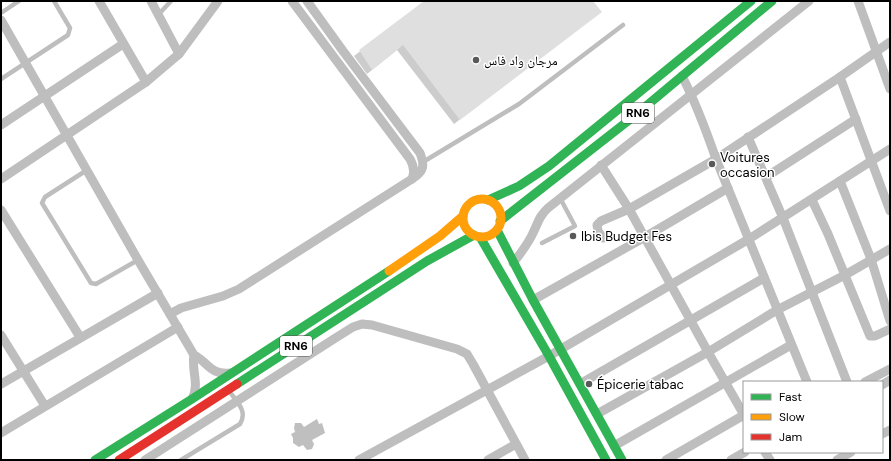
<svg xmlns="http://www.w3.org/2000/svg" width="891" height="461" font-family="'DM Sans','Noto Naskh Arabic',sans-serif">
	<rect width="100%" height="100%" fill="#fff"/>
	<path fill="#bfbfbf" d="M317,419L319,424L322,423L325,433L312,440L314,444L312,449L307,450L303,445L299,447L293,443V438L291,434L295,432L294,428L295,423H301L304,427Z"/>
	<path fill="#0003" d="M426,1H592L600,12L454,124L397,50L367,74L354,56Z"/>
	<path fill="#dfdfdf" d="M424,1H593L602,12L460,120L403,45L372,70L359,50Z"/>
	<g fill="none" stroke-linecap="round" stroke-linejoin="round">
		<g stroke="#bebebe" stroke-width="4.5">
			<path d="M1,13L19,1"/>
			<path d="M159,14L171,1"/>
			<path d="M1,79L68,35L70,28L54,1"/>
			<path d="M423,162L519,104L623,25"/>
			<path d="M87,170L45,197L42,203L91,283L96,284L138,260"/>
			<path d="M542,243L575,226L560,198"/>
			<path d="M181,460L240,424C248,411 237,402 229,391"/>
		</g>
		<g stroke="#bebebe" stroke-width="9">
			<path d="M99,1L146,82"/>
			<path d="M151,1L179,54"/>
			<path d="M292,1L410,159C414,166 415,172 412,179"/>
			<path d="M858,1L890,89"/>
			<path d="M1,20L138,260L194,355C209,363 210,375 230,373"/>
			<path d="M682,76C696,103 706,130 716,159L807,382"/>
			<path d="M840,77L890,211"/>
			<path d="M1,125L123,44"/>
			<path d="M748,137L783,218L847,382"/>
			<path d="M601,165L629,209L708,352L744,415"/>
			<path d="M766,177L856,119"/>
			<path d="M1,179L146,82L179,54L218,1"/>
			<path d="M840,181L871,259L890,321"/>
			<path d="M812,200L828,234L870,336H875L890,329"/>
			<path d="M1,210L80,337"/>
			<path d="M603,238L598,231L597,225L601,221L629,209L716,159L840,77L890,42"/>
			<path d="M513,263C521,253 528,244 533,233C538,223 539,216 548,208L809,1"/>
			<path d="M533,300L645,237L728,188"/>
			<path d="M170,314L181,308L223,296L239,289L412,179C424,171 425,166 420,153L343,51L307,1"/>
			<path d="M1,335L45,406"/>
			<path d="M865,382L890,369"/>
			<path d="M1,384L158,293"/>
			<path d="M580,384L764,278"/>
			<path d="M882,385L890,380"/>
			<path d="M192,399C200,384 191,370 194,355"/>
			<path d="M597,414L708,352L777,310L845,275L890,249"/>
			<path d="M1,433L178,327"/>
			<path d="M882,434L890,430"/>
			<path d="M614,446L791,345"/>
			<path d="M765,452L770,460"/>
			<path d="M145,460L337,337L353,327L362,324L372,325L457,349L467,354L473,364L525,460"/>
			<path d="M359,460L549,356L749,239L890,149"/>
			<path d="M488,460L516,444"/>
			<path d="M666,460L744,415"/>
			<path d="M731,460L745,452"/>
			<path d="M837,460L851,452"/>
		</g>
		<g stroke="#30b455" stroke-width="9">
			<path d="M488,200L519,186L549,166L751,1"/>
			<path d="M500,221L633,117L772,1"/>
			<path d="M497,230L533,300L622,460"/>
			<path d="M480,237L549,356L606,460"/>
			<path d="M237,384L427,261L474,235"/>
			<path d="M95,460L192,399L389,271"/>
		</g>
		<g stroke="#ff9f0a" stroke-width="9">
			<circle cx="482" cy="218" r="19"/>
			<path d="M389,271L440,236L463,216"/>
		</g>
		<path stroke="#e5322d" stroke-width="9" d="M119,460L237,384"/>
	</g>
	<g fill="#595959" stroke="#fff" stroke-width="1.5">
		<circle cx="476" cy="60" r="4"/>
		<circle cx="712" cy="164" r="4"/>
		<circle cx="573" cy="236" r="4"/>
		<circle cx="589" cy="384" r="4"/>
	</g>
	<g text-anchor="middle" stroke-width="3" stroke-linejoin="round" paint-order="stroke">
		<g fill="#fff" stroke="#4c4c4c" stroke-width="1">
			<rect x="622" y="103" width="32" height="20" rx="3"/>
			<rect x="280" y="336" width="32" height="20" rx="3"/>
		</g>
		<g font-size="12" font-weight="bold" fill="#000">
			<text x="638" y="117">RN6</text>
			<text x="296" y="350">RN6</text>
		</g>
		<g font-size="13" fill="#000" stroke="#fff" text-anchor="start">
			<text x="484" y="65">مرجان واد فاس</text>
			<text x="720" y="162">Voitures<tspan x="720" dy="15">occasion</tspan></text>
			<text x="581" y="241">Ibis Budget Fes</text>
			<text x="597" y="389">Épicerie tabac</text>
		</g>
	</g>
	<rect width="891" height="461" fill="none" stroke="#000000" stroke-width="4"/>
	<rect x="743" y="381" width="140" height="72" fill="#ffffff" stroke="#999999"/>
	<rect x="751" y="394" width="20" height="6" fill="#30b455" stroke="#999999"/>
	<text x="779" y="401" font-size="12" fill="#000000">Fast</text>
	<rect x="751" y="414" width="20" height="6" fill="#ff9f0a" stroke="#999999"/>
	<text x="779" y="421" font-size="12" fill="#000000">Slow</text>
	<rect x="751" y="434" width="20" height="6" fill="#e5322d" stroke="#999999"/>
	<text x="779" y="441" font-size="12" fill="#000000">Jam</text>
</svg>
